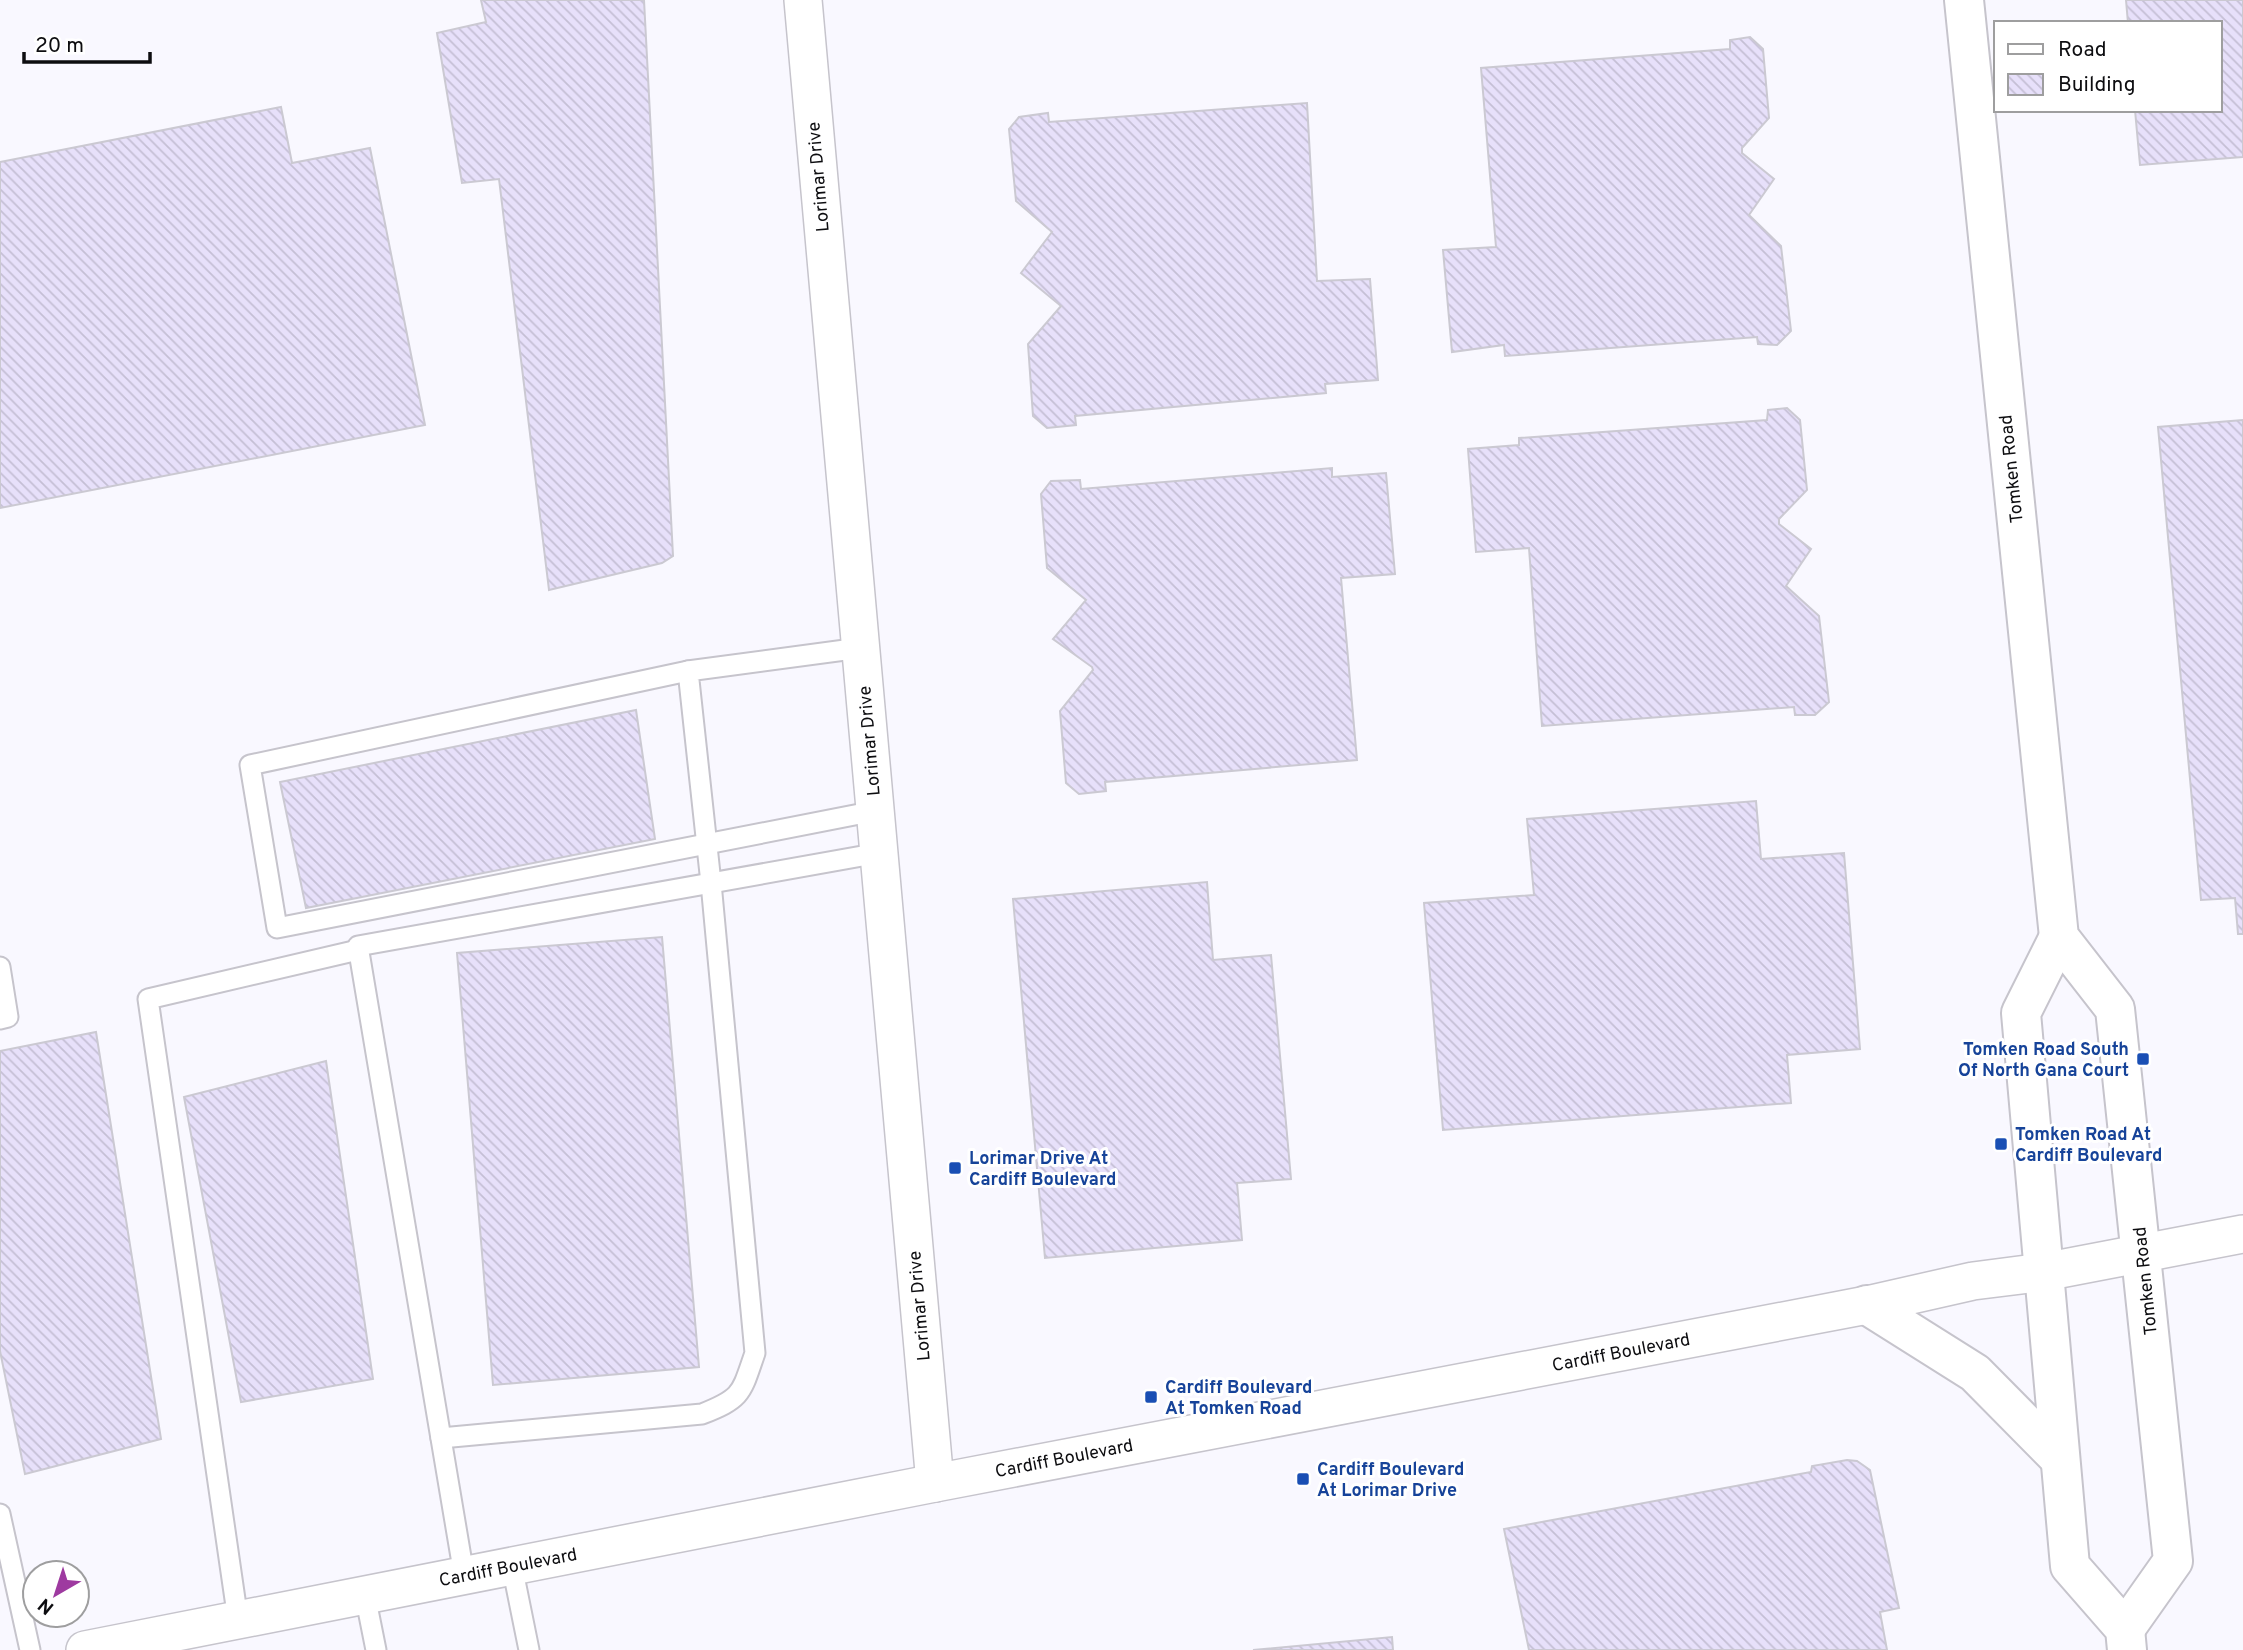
<svg xmlns="http://www.w3.org/2000/svg" width="2243" height="1650" font-family="Overpass,sans-serif">
	<defs>
		<pattern id="building-back-hatch" width="6" height="6" patternUnits="userSpaceOnUse" patternTransform="scale(1.75)"><rect width="6" height="6" fill="#e7e0fa"/><path d="M-1 5l2 2M0 0l6 6M5-1l2 2" fill="none" stroke="#c5bfd5"/></pattern>
	</defs>
	<rect width="100%" height="100%" fill="#f9f8ff"/>
	<g fill="url(#building-back-hatch)" stroke="#cbc9d2" stroke-width="2">
		<path d="M481,0H644L673,556L662,563L549,590L499,179L462,183L437,33L486,22Z"/>
		<path d="M2126,0H2243V157L2140,165L2135,110H2220V23H2128Z"/>
		<path d="M1750,37L1763,49L1769,118L1742,148V153L1774,179L1749,215L1781,246L1791,331L1777,345L1758,344L1757,337L1505,356L1504,345L1452,352L1443,250L1496,247L1481,68L1730,49V40Z"/>
		<path d="M1307,103L1317,281L1370,279L1378,380L1325,384L1326,393L1075,416L1076,425L1047,428L1033,416L1028,344L1061,306L1021,273L1052,232L1016,201L1009,129L1019,117L1048,113L1049,122Z"/>
		<path d="M281,107L292,163L370,148L425,425L0,508V162Z"/>
		<path d="M1787,408L1800,420L1807,490L1779,519V524L1811,549L1786,586L1819,616L1829,702L1815,715H1795L1794,707L1542,726L1529,548L1476,552L1468,449L1519,445V438L1767,420L1768,410Z"/>
		<path d="M2243,420V934H2238L2235,898L2201,900L2158,427Z"/>
		<path d="M1332,468V477L1386,473L1395,574L1341,578L1357,760L1105,782L1106,791L1079,794L1066,783L1060,711L1093,670L1092,667L1053,639L1086,600L1047,568L1041,494L1051,481L1080,480L1081,489Z"/>
		<path d="M636,710L655,839L306,908L280,782Z"/>
		<path d="M1756,801L1761,859L1844,853L1860,1049L1787,1055L1791,1103L1443,1130L1424,903L1534,895L1527,819Z"/>
		<path d="M1207,882L1213,960L1271,955L1291,1179L1237,1183L1242,1240L1045,1258L1013,899Z"/>
		<path d="M662,937L699,1367L493,1385L457,953Z"/>
		<path d="M96,1032L161,1439L25,1474L0,1351V1051Z"/>
		<path d="M326,1061L373,1379L241,1402L184,1097Z"/>
		<path d="M1847,1460L1857,1461L1870,1470L1899,1608L1880,1612L1887,1650H1529L1504,1529L1811,1472L1812,1466Z"/>
		<path d="M1392,1637L1393,1650H1253Z"/>
	</g>
	<g fill="none" stroke-linecap="round" stroke-linejoin="round">
		<defs>
			<g id="lane">
				<path d="M688,671L250,765L277,928L875,811"/>
				<path d="M0,967L8,1017L0,1019"/>
				<path d="M441,1438L702,1414C743,1398 741,1393 755,1353L711,883L688,671L860,648"/>
				<path d="M0,1514L30,1650"/>
				<path d="M512,1566L529,1650"/>
				<path d="M464,1575L358,946L879,853"/>
				<path d="M365,1595L376,1650"/>
				<path d="M238,1620L148,999L358,950"/>
			</g>
			<g id="street">
				<path d="M803,0L935,1483"/>
				<path d="M85,1650L935,1483L1867,1305L1973,1281L2044,1272L2243,1234"/>
			</g>
			<g id="secondary">
				<path d="M1964,0L2059,937L2115,1009L2173,1561L2125,1629"/>
				<path d="M2059,937L2021,1013L2070,1566L2125,1629L2127,1650"/>
				<path d="M1867,1305L1975,1373L2060,1459"/>
			</g>
		</defs>
		<use href="#lane" stroke="#c6c4cc" stroke-width="23"/>
		<use href="#street" stroke="#c6c4cc" stroke-width="40"/>
		<use href="#secondary" stroke="#c6c4cc" stroke-width="42"/>
		<use href="#lane" stroke="#fff" stroke-width="19"/>
		<use href="#street" stroke="#fff" stroke-width="37"/>
		<use href="#secondary" stroke="#fff" stroke-width="38"/>
	</g>
	<g fill="#1a4fb4" stroke="#fff" stroke-width="2.5">
		<rect x="2136" y="1052" width="14" height="14" rx="3.5"/>
		<rect x="1994" y="1137" width="14" height="14" rx="3.5"/>
		<rect x="948" y="1161" width="14" height="14" rx="3.5"/>
		<rect x="1144" y="1390" width="14" height="14" rx="3.5"/>
		<rect x="1296" y="1472" width="14" height="14" rx="3.5"/>
	</g>
	<g text-anchor="middle" stroke-width="6" stroke-linejoin="round" paint-order="stroke">
		<g font-size="18" fill="#0d0d10" stroke="#fff">
			<text transform="translate(818 177) rotate(-95)" y="6">Lorimar Drive</text>
			<text transform="translate(2011 469) rotate(-96)" y="6">Tomken Road</text>
			<text transform="translate(869 741) rotate(-95)" y="6">Lorimar Drive</text>
			<text transform="translate(2145 1281) rotate(-96)" y="6">Tomken Road</text>
			<text transform="translate(919 1306) rotate(-95)" y="6">Lorimar Drive</text>
			<text transform="translate(1621 1352) rotate(-11)" y="6">Cardiff Boulevard</text>
			<text transform="translate(1064 1458) rotate(-11)" y="6">Cardiff Boulevard</text>
			<text transform="translate(508 1567) rotate(-11)" y="6">Cardiff Boulevard</text>
		</g>
		<g font-size="18" font-weight="bold" fill="#164399" stroke="#fff" text-anchor="start">
			<text x="2129" y="1055" text-anchor="end">Tomken Road South<tspan x="2129" dy="21">Of North Gana Court</tspan></text>
			<text x="2015" y="1140">Tomken Road At<tspan x="2015" dy="21">Cardiff Boulevard</tspan></text>
			<text x="969" y="1164">Lorimar Drive At<tspan x="969" dy="21">Cardiff Boulevard</tspan></text>
			<text x="1165" y="1393">Cardiff Boulevard<tspan x="1165" dy="21">At Tomken Road</tspan></text>
			<text x="1317" y="1475">Cardiff Boulevard<tspan x="1317" dy="21">At Lorimar Drive</tspan></text>
		</g>
	</g>
	<rect x="1994" y="21" width="228" height="91" fill="#ffffff" stroke="#9e9e9f" stroke-width="2"/>
	<rect x="2008" y="44" width="35" height="10" fill="#ffffff" stroke="#9e9e9f" stroke-width="2"/>
	<text x="2058" y="56" font-size="21" fill="#0d0d10">Road</text>
	<rect x="2008" y="74" width="35" height="21" fill="url(#building-back-hatch)" stroke="#9e9e9f" stroke-width="2"/>
	<text x="2058" y="91" font-size="21" fill="#0d0d10">Building</text>
	<g transform="translate(56 1594) rotate(219)"><circle r="33" fill="#ffffff" stroke="#9e9e9f" stroke-width="2"/>
	<path d="M0-5L12 26L0 18L-12 26Z" fill="#9e3aa0"/>
	<text y="-10" font-size="19" font-weight="bold" text-anchor="middle" fill="#0d0d10">N</text>
	</g>
	<path d="M24 52v10h126v-10" fill="none" stroke="#0d0d10" stroke-width="3.5"/>
	<text x="35" y="52" font-size="21" fill="#0d0d10" stroke="#ffffff" stroke-width="5" paint-order="stroke">20 m</text>
</svg>
